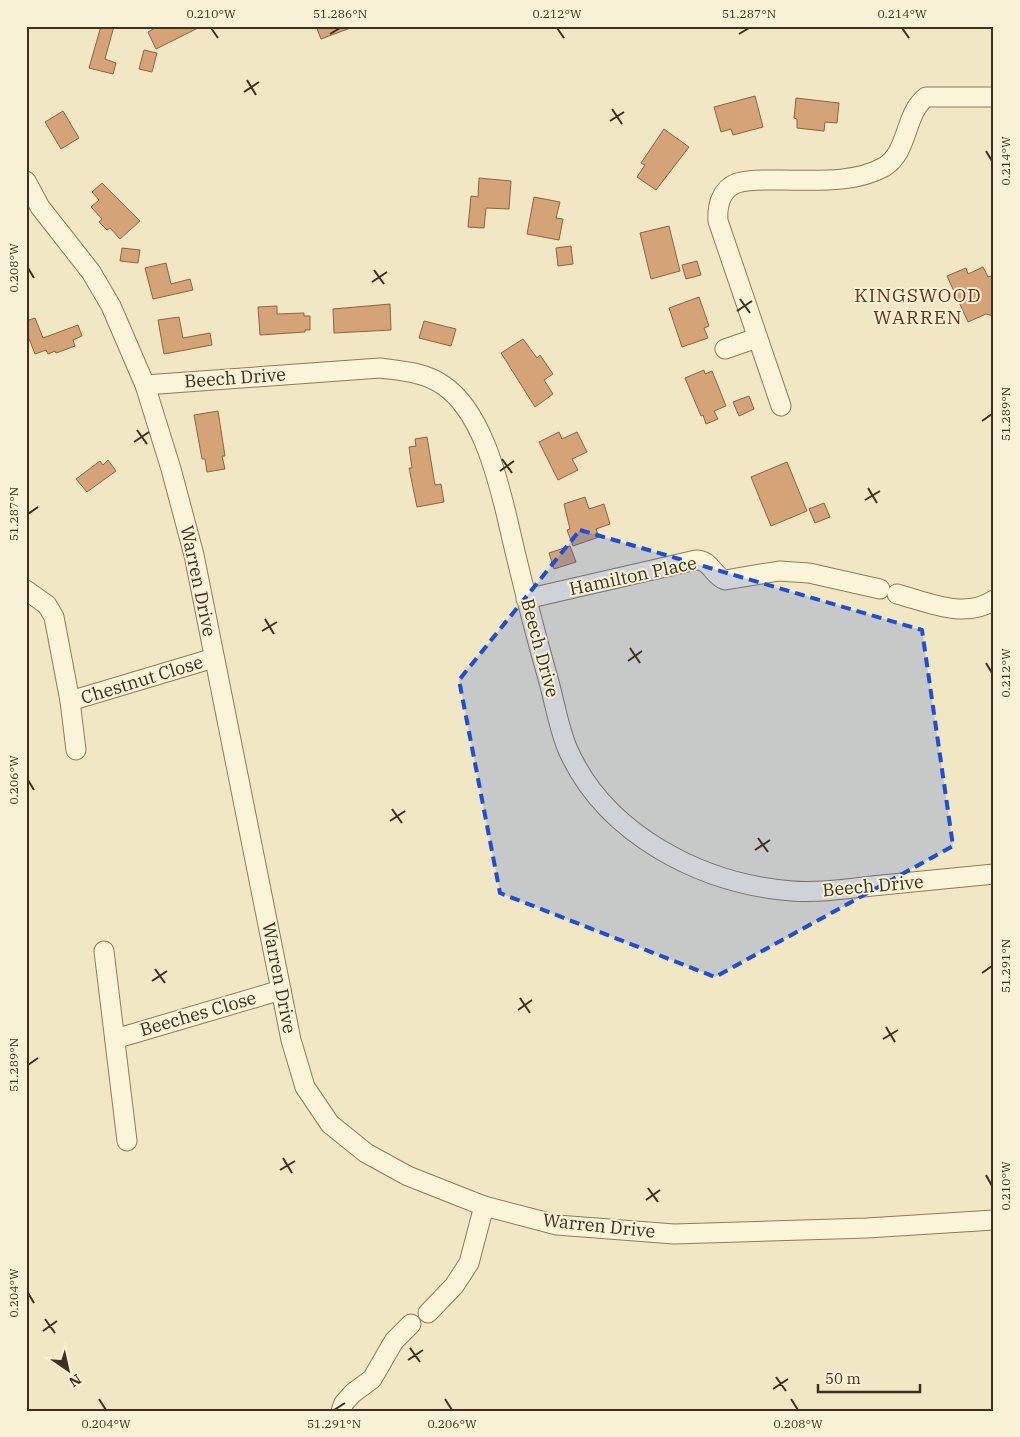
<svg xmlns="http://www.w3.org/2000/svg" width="1020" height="1437" font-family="'IBM Plex Serif',serif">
	<rect width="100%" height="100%" fill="#f2e7c5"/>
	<g fill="#d4a377" stroke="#91633c">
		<path d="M101,26H114L105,59L116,63L113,74L89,68Z"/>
		<path d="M159,26H202L156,49L148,32Z"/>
		<path d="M316,26H353V27L321,39Z"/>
		<path d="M144,50L157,53L152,72L139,69Z"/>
		<path d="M755,96L763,127L733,135L731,129L721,132L714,107Z"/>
		<path d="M796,98L839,103L837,123L825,122L824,131L797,128V119L794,118Z"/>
		<path d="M63,111L79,138L61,149L45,122Z"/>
		<path d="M664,129L689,147L656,190L637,177L645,165L641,163Z"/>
		<path d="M479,178L511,181L509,209L486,208L484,228L468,227L471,196L478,197Z"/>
		<path d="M102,183L140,221L120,239L110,228L107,230L99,222L102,219L91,207L99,200L92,192Z"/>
		<path d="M534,197L560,202L556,218L563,219L559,240L527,234Z"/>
		<path d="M669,226L680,271L651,279L640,233Z"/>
		<path d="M571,246L573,264L558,266L556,248Z"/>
		<path d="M122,248L140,250L138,263L120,261Z"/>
		<path d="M697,261L701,275L686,279L682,265Z"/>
		<path d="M166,263L171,284L190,279L193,290L153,299L145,268Z"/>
		<path d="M983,267L988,277L994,275V316L986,314L968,322L947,276L966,268L968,274Z"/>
		<path d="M699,297L709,326L704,328L708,338L682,347L669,308Z"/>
		<path d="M390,304L391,330L334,333L333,309Z"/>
		<path d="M277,306V314L304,313V316H310V330H305V332L260,335L258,307Z"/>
		<path d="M179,317L183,338L210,333L212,345L164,354L158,320Z"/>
		<path d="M35,318L43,338L78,325L82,336L73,340L75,346L56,353L55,351L48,354L46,350L35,354L26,331V321Z"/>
		<path d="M424,321L456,329L451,346L419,338Z"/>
		<path d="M523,339L537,358L540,355L553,374L544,380L553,394L535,407L501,353Z"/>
		<path d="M704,370L705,374L712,371L726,406L714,411L718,419L706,424L703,415L701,416L685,378Z"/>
		<path d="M749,396L754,409L739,416L733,402Z"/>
		<path d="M218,411L225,456H222L225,469L207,472L205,459H202L194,415Z"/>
		<path d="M559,432L562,439L577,432L587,452L572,459L578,470L558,480L539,442Z"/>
		<path d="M427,437L435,485L441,484L444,502L417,507L409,468H412L409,447L416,446L415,439Z"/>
		<path d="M108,460L116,471L87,492L76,479L100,461L103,465Z"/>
		<path d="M787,462L807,511L771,526L751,477Z"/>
		<path d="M585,497L589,509L604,504L610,524L596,529L599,537L573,546L567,530L570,529L564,504Z"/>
		<path d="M824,503L830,517L815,523L809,509Z"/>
		<path d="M570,546L576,562L554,569L549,553Z"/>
	</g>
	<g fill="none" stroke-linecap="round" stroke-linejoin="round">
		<defs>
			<g id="minor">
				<path d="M26,181L40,207L91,272L111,306L145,385L171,469L194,555L291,1040L305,1087L330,1124L366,1153L408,1176L484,1206L557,1225L674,1234L867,1228L994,1220"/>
				<path d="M725,349L757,338"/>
				<path d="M145,385L380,368C402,371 424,372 443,385C480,410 496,472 506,513C519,570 533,626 549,682C555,704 559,729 568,750C606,835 702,884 792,891C819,893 846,889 872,886C913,882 953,878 994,874"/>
				<path d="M781,406L718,221C717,206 721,189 737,183C751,179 765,180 779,180C813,180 853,184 884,167C909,152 904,114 926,97H994"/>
				<path d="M26,590L47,605L54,617L70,701L76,750"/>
				<path d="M897,594C928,602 964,620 994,600"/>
				<path d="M526,599L696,560C711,560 712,575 725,580L779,571L809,573L880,589"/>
				<path d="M70,701L214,658"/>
				<path d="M104,951L127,1141"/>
				<path d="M115,1039L281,990"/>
				<path d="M428,1313L454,1286L469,1263L484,1206"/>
				<path d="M341,1411L344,1403L353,1393L372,1379L394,1341L411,1324"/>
			</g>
		</defs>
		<use href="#minor" stroke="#907958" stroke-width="21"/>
		<use href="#minor" stroke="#fcf4d9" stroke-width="19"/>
	</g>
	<path fill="#1d4ed8" fill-opacity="0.2" stroke="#1d4ed8" stroke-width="4" stroke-dasharray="10 6" stroke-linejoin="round" d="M580,530L922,630L953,846L715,977L500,893L459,680Z"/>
	<path fill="none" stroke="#3e2f1e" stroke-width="2" d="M211,28L218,38M557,28L564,38M902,28L909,38M330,34L340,28M739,34L749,28M247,80L256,95M244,92L259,82M612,109L622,124M610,121L624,112M986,151L992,161M28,268L34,278M374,270L384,284M372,282L387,272M740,299L750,313M737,311L752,301M982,421L992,414M137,430L147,444M134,442L149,432M502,459L512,473M500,471L514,461M868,488L877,503M865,500L880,491M28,514L38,507M265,619L274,634M262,631L277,622M630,648L640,663M628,661L642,651M986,663L992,673M28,780L34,790M392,809L402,823M390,821L405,811M758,838L768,852M755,850L770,840M155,969L165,983M982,973L992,966M152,981L167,971M520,998L530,1013M518,1010L532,1000M886,1027L895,1042M883,1039L898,1030M28,1065L38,1058M283,1158L292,1173M280,1170L295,1161M986,1175L992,1186M648,1188L658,1202M646,1200L660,1190M28,1293L34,1303M45,1319L55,1333M43,1331L57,1321M410,1348L420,1362M408,1360L423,1350M776,1377L786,1391M773,1389L788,1379M99,1399L106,1410M445,1399L452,1410M791,1399L798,1410M334,1410L345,1403"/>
	<g text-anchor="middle" stroke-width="4" stroke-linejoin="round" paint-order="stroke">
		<g font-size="18" fill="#3e2f1e" stroke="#f9f1d5">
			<text transform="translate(235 378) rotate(-4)" y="6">Beech Drive</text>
			<text transform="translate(633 576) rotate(-12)" y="6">Hamilton Place</text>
			<text transform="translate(198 581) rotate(78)" y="6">Warren Drive</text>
			<text transform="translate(540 648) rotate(75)" y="6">Beech Drive</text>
			<text transform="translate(142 680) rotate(-17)" y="6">Chestnut Close</text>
			<text transform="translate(873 886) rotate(-5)" y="6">Beech Drive</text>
			<text transform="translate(279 978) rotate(79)" y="6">Warren Drive</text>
			<text transform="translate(198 1014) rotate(-16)" y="6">Beeches Close</text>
			<text transform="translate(599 1226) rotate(6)" y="6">Warren Drive</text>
		</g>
		<g font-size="19" letter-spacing="1" fill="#6f3019" stroke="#f9f1d5">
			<text x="918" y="302">KINGSWOOD<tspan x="918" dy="22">WARREN</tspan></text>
		</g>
	</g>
	<rect width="1020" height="1437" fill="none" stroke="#f9f1d5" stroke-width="55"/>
	<g transform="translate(68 1370) rotate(146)" stroke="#f9f1d5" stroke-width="4" paint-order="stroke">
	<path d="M0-4L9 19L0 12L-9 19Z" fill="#3e2f1e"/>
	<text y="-8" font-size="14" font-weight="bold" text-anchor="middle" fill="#3e2f1e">N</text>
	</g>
	<path d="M818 1384v8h102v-8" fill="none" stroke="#3e2f1e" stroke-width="2.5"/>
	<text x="825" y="1384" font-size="15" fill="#3e2f1e" stroke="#f9f1d5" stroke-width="4" paint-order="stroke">50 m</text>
	<rect x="28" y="28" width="964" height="1382" fill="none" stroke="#3e2f1e" stroke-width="2"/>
	<g font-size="12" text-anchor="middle" fill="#3e2f1e">
		<text x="211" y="18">0.210°W</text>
		<text x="340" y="18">51.286°N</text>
		<text x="557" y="18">0.212°W</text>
		<text x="749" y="18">51.287°N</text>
		<text x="902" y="18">0.214°W</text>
		<text transform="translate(1006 161) rotate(-90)" y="4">0.214°W</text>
		<text transform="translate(14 268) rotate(-90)" y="4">0.208°W</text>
		<text transform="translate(1006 414) rotate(-90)" y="4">51.289°N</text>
		<text transform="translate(14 514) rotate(-90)" y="4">51.287°N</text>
		<text transform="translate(1006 673) rotate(-90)" y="4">0.212°W</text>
		<text transform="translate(14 780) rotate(-90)" y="4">0.206°W</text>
		<text transform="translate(1006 966) rotate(-90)" y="4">51.291°N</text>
		<text transform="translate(14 1065) rotate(-90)" y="4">51.289°N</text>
		<text transform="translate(1006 1186) rotate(-90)" y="4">0.210°W</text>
		<text transform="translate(14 1293) rotate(-90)" y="4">0.204°W</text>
		<text x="106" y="1428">0.204°W</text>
		<text x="334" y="1428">51.291°N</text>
		<text x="452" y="1428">0.206°W</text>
		<text x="798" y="1428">0.208°W</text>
	</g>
</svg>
